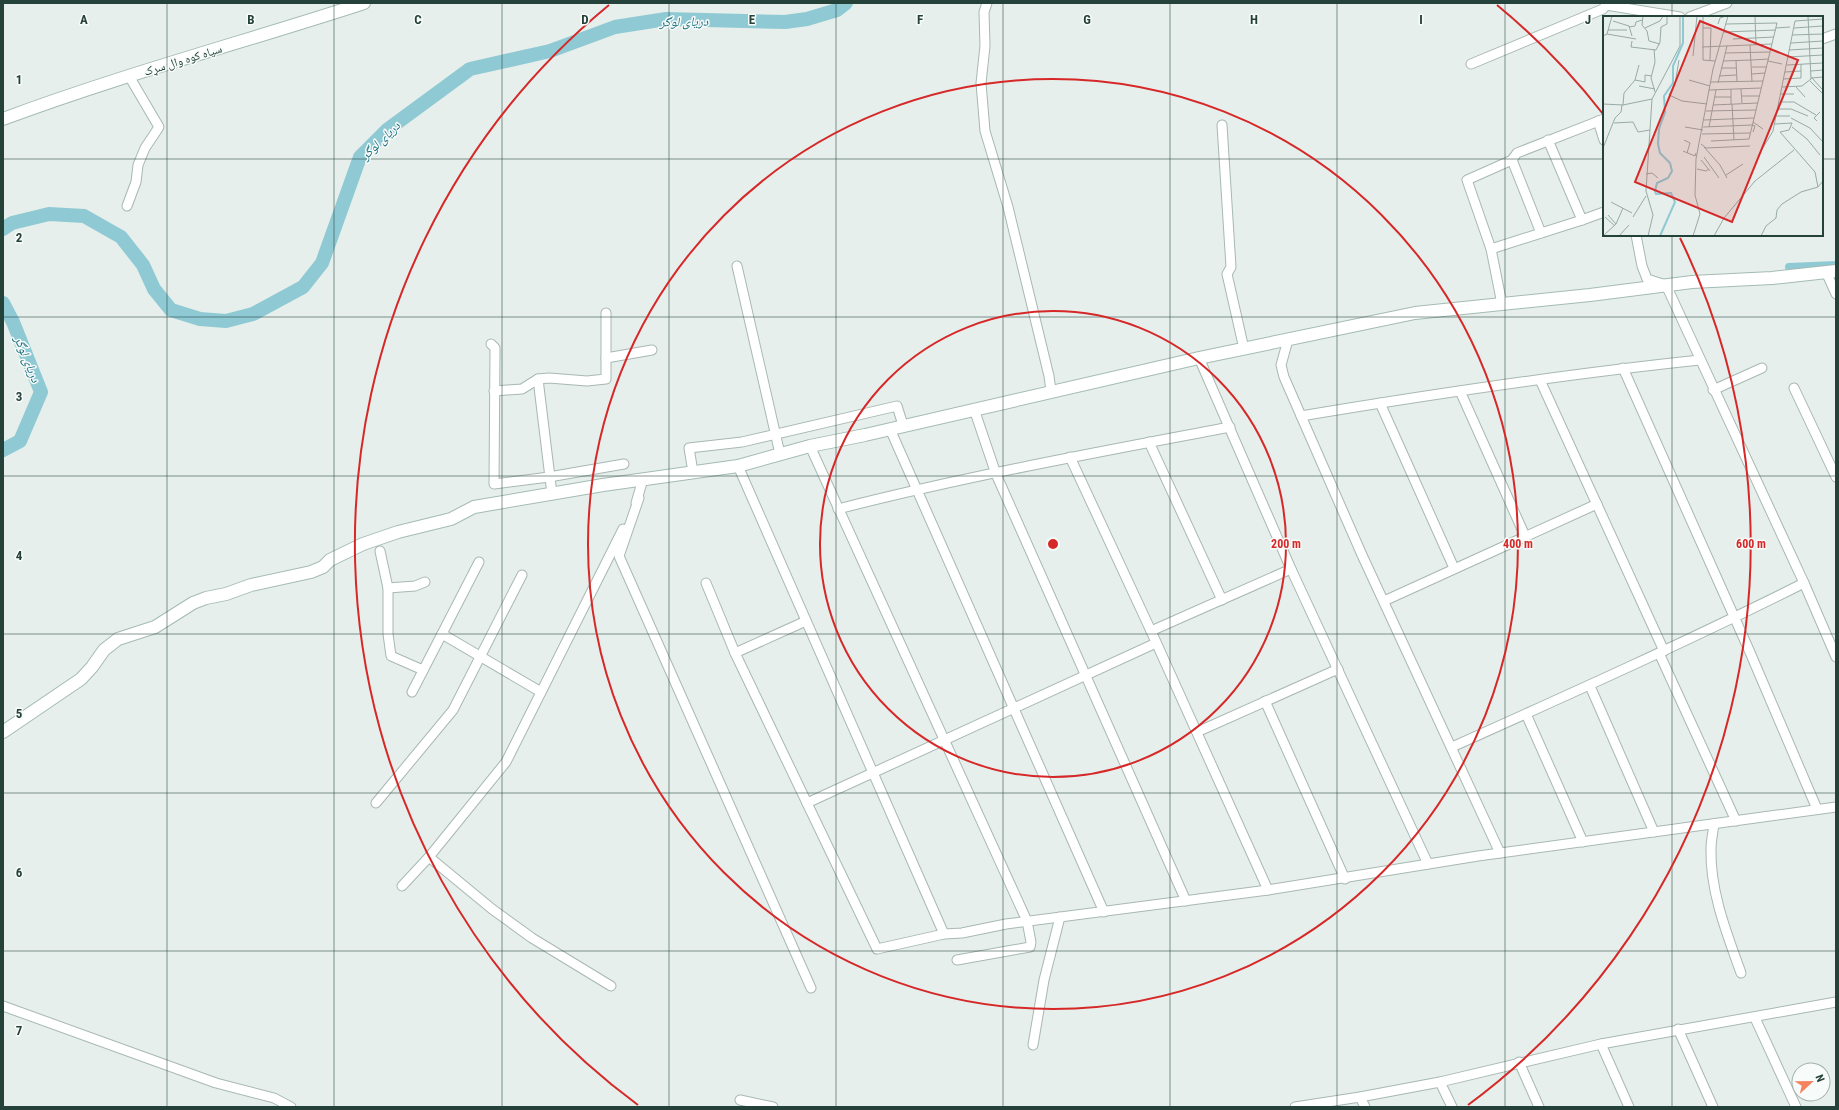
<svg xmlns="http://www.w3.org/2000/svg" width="1839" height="1110" font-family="'Roboto Condensed','Noto Naskh Arabic',sans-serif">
	<rect width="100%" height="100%" fill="#e6efeb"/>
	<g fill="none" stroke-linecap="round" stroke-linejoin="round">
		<path stroke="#8ec9d4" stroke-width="8" d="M1789,267L1836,265"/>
		<g stroke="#8ec9d4" stroke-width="14">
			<path d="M3,229L12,223L49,214L84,216L121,237L143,265L154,289L171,310L200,319L226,321L253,314L303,287L322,263L360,157L387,130L470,69L550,51L615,27L666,19L785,22L807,19L837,10L846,3"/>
			<path d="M3,303L13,322L41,392L20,441L3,450"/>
		</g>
		<defs>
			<g id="street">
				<path d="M987,3L984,12L985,46L981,83L985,131L1008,207L1049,376L1051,391"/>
				<path d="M1690,17L1727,3"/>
				<path d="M1822,39L1836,34"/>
				<path d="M1471,64L1603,9L1606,5L1680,17"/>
				<path d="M1598,121L1604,140"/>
				<path d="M1222,125L1231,267L1227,274L1244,349"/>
				<path d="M1548,140L1582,220"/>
				<path d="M1512,160L1541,233"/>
				<path d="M127,206L136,182L138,165L145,148L159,127L129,76"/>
				<path d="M1636,235L1642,266L1647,279L1666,285L1804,583L1836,657"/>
				<path d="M1491,249L1582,220L1604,212"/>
				<path d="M737,266L780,454"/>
				<path d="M1826,272L1836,294"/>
				<path d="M1502,304L1491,249L1467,180L1512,160L1517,153L1604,119"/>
				<path d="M1288,340L1281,365L1284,377L1362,555L1500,853"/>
				<path d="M491,344L495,348L494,484L549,477L624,464"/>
				<path d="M606,358L652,350"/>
				<path d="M1199,358L1291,569L1428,864"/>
				<path d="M1623,368L1749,650L1817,809"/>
				<path d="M538,379L552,494"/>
				<path d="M1540,380L1664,651"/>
				<path d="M1794,388L1836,477"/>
				<path d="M1713,390L1762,368"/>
				<path d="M494,391L522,389L538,379L549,378L587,381L606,379V313"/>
				<path d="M1460,391L1525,536"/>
				<path d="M1380,403L1454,568"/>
				<path d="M974,409L996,474L1186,901"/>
				<path d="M1301,416C1433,394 1566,374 1700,360"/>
				<path d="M890,429L1104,912"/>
				<path d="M1149,442L1222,600"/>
				<path d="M810,446L1027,921L1031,942L1030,947L957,960"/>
				<path d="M1070,457L1151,631L1268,890"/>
				<path d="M738,466L944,934"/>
				<path d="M693,472L689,448L742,442L897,406L903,425"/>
				<path d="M639,498L619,556L811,988"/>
				<path d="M636,503L643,479"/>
				<path d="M838,509C967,476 1099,452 1230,427"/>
				<path d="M380,551L388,588V634L391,656L423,670"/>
				<path d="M706,583L735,653L877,949L944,934L962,933L1006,924L1268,890L1478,856L1836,807"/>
				<path d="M388,588L415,586L425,582"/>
				<path d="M1384,601L1597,504"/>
				<path d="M1151,631L1291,569"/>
				<path d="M442,634L541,692"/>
				<path d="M735,653L806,621"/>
				<path d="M1659,653L1736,821"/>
				<path d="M1590,686L1654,832"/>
				<path d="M412,692L479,562"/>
				<path d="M1265,701L1345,879"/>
				<path d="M1526,714L1583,842"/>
				<path d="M1197,732L1338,669"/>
				<path d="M1452,747C1570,694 1688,641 1804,583"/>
				<path d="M376,803L453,710L522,575"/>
				<path d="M807,803L1156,643"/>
				<path d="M1714,824C1713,832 1711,841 1711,849C1710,892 1727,934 1741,973"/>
				<path d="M429,857L492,909L532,938L611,986"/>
				<path d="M402,886L429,857L506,762L623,529"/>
				<path d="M3,1006L216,1083L274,1098L291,1107"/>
				<path d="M1755,1018L1796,1107"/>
				<path d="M1678,1029L1713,1107"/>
				<path d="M1601,1044L1629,1107"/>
				<path d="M1033,1045L1044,980L1060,917"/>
				<path d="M1519,1062L1539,1107"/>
				<path d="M1440,1082L1452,1107"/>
				<path d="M1360,1097L1365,1107"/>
				<path d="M740,1100L773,1107"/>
				<path d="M1295,1107L1360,1097L1440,1082L1601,1044L1836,1002"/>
			</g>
			<g id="secondary">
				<path d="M3,119C121,75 244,42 364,3"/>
				<path d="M3,732L81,679L92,667L104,650L118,639L155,627L193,603L206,598L226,594L251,585L311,572L323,567L330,560L363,544L398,532L451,519L474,507L603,485L738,466L810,446L865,435L1199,358L1415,313L1590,295L1692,282L1772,278L1836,271"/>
			</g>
		</defs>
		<use href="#street" stroke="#a8b8b2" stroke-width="11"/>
		<use href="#secondary" stroke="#a4bbb3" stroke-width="14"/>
		<use href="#street" stroke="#fff" stroke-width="9"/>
		<use href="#secondary" stroke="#fff" stroke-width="12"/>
	</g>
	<path fill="none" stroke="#24423a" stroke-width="1" stroke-opacity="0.55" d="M167,3V1107M334,3V1107M502,3V1107M669,3V1107M836,3V1107M1003,3V1107M1170,3V1107M1337,3V1107M1505,3V1107M1672,3V17M3,159H1604M1822,159H1836M1672,235V1107M3,317H1836M3,476H1836M3,634H1836M3,793H1836M3,951H1836"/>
	<g fill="none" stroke="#d62828" stroke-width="2">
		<circle cx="1053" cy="544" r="233"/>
		<circle cx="1053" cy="544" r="465"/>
		<path d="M638 1105A698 698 0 0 1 609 5M1497 5A698 698 0 0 1 1603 114M1680 238A698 698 0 0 1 1468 1105"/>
	</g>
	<g text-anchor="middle" stroke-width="3" stroke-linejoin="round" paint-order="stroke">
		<g font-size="12" fill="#24423a" stroke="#f7fbf9">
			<text transform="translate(183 60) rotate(-17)" y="4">سیاه کوه وال سړک</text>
		</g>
		<g font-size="13" font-style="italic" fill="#1c6f80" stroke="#f7fbf9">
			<text transform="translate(684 21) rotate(-1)" y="5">دریای لوگر</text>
			<text transform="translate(380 140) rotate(-44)" y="5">دریای لوگر</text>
			<text transform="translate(28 359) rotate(68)" y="5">دریای لوگر</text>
		</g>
	</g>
	<g transform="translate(1603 16)">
		<rect width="220" height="220" fill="#e6efeb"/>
		<path fill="none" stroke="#8ec9d4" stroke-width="2" d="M57,220L72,186L68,177L53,178L52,175L54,167L65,162L69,155L67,147L57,137L55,128L56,113L62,96L61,80L70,67V50L80,27V0"/>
		<path fill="none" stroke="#98aaa4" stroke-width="1" d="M40,0L39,9L44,15L46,25L57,28M100,0V44L112,45M152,0L153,29M10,5L26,10L29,20M115,8L117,2L123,0M26,11L32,10L33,6L39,4M42,12L57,5L60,0M100,12H108L107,44M173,12L187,11M191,12L220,10M5,14H24M121,16L173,14M4,18L9,0M189,19L220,18M0,20L4,18L33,23M130,23L171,21M29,25L28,31L53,34L57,26L58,11L64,8V0M188,27L220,25M147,29L149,66M99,31L169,28M51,33L52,46L48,62L52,76M186,34L220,32M122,37L167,36M90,40L94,0M185,41L220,39M76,44L72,68L66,79L79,85L104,88M133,44L134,66M148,44L166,43M120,45L148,44M165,45L179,48M184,49L220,47M149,51H164M118,52H133M208,55L220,54M182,56L198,55M149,58L162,57M116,60L133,59M208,62L220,61M209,62L219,73M180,63L198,62V48M32,64L42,66V59L49,60M86,64L107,70M207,65L220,78M108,66L160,65M115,67L124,30M36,70L52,73M179,71L199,70L208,63L205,0M193,71L202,81M128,73V88M138,73L139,87M106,74L158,72M178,78H191M138,80H157M112,81H128M177,86H191L213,99M0,88L20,89L49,83M129,88L131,124M20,89L21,77L32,64L36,49M110,89L155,87M175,93H188L205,100M103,95L153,94M173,100H187M188,102L207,112L220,126M101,104L151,102M214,105L211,102L217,96M150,106L160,113M11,107L30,106L35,116L47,114M172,108L189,107L186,114L177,116L212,156L215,171M82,111L100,114M100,111L149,109L152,110L150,116M106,111L113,74M189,111L204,123L217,139M99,118L147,117M81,124L87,127L84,137M108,125L146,123L174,7L123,8M98,128L103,132L147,130M101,131L117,149L124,162M0,132L12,102L18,96L19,89M80,135L92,140L93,137M155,140L170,115L192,5L220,3M101,141L116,162M98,144L107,155M94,153L103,155L106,153M43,158L49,157L55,162M123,159L140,148M8,186L29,197M5,199L13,208M2,201L12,210M30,201L43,180M0,220L13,208L20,192M16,220L26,209M45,220L50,199L43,175L49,83L77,30V0M90,220L97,198L92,179L93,143L110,53L125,0M111,220L121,202L152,165L191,134M158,220L163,210L173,202L174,194L179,188L198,176L215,171L220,165"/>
		<path fill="#d62828" fill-opacity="0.15" stroke="#d62828" stroke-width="2" d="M97,5L195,44L129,206L32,166Z"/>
		<rect width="220" height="220" fill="none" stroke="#24423a" stroke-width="2"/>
	</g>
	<g font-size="13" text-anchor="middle" font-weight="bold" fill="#24423a" stroke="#f7fbf9" stroke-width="3" stroke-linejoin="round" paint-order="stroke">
		<text x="84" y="24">A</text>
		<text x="251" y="24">B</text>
		<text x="418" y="24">C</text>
		<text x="585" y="24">D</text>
		<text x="752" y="24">E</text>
		<text x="920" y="24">F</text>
		<text x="1087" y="24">G</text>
		<text x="1254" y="24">H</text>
		<text x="1421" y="24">I</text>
		<text x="1588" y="24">J</text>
		<text x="19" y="84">1</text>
		<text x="19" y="242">2</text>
		<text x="19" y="401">3</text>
		<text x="19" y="560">4</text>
		<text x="19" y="718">5</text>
		<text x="19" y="877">6</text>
		<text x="19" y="1035">7</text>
	</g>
	<circle cx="1053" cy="544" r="6" fill="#d62828" stroke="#f7fbf9" stroke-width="2"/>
	<g font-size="12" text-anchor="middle" font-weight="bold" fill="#d62828" stroke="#f7fbf9" stroke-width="3" stroke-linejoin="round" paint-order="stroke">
		<text x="1286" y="548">200 m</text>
		<text x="1518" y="548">400 m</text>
		<text x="1751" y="548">600 m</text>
	</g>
	<rect width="1839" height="1110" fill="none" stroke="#24423a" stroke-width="8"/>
	<g transform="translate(1811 1082) rotate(68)"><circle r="19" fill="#f7fbf9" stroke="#a3b1ad"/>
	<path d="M0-3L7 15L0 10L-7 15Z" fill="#f4845f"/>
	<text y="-6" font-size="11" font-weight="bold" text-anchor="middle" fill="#24423a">N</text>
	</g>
</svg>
